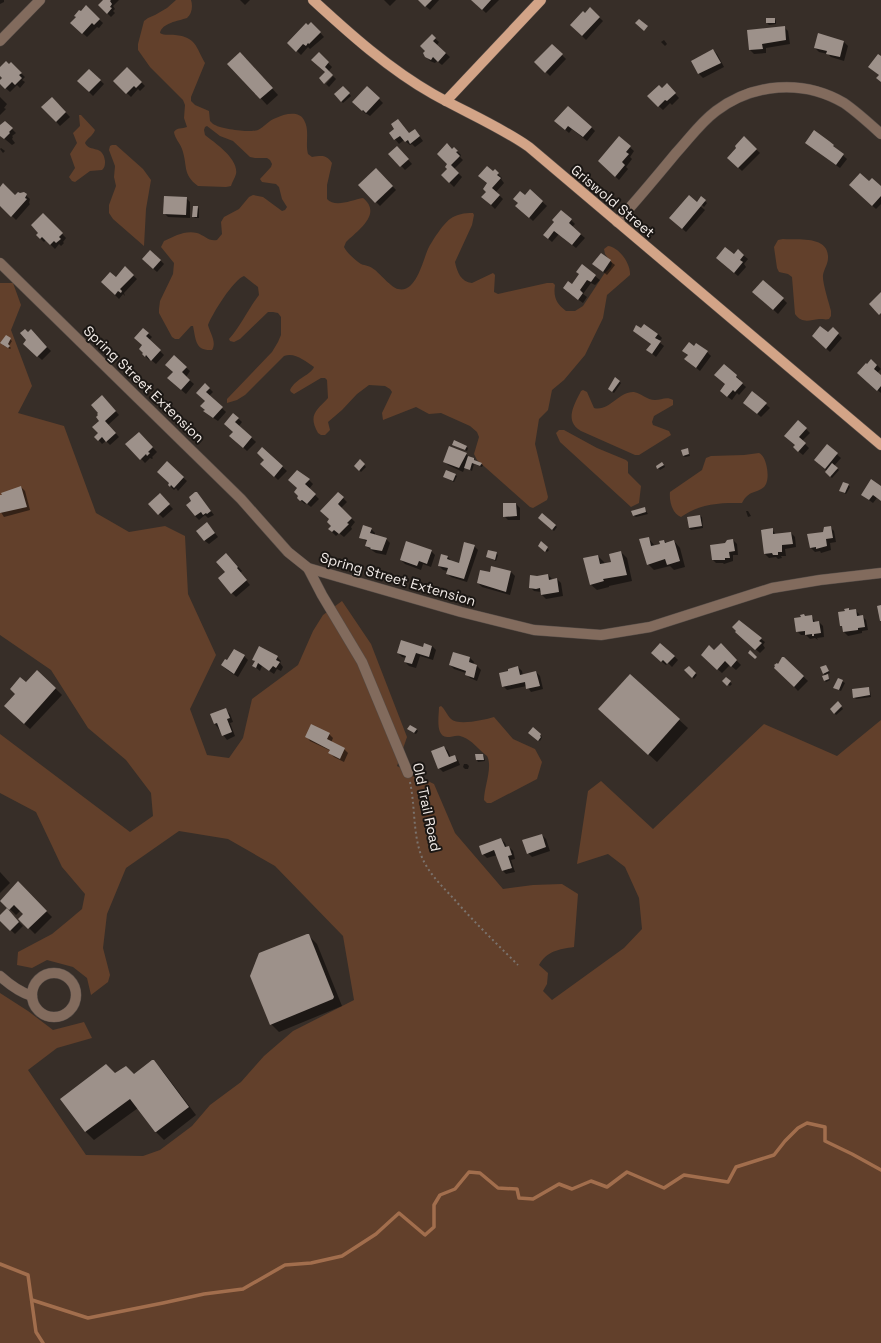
<svg xmlns="http://www.w3.org/2000/svg" width="881" height="1343" font-family="'Space Grotesk',sans-serif">
	<rect width="100%" height="100%" fill="#372e28"/>
	<g fill="#62402b">
		<path d="M176,0H191C193,6 192,14 187,18C178,21 162,23 160,33C165,36 170,34 175,35C196,37 196,47 205,63L191,97V101L195,105L209,111L210,121C211,122 214,125 215,125C222,129 251,133 258,130C264,127 269,120 276,118C284,114 299,110 304,120C310,130 305,143 308,154L312,157C321,156 326,154 332,163L327,185V199C335,208 352,200 363,198C383,214 357,231 346,242L344,247C347,253 355,260 361,264C366,266 369,265 375,270C380,274 392,288 398,289C416,294 423,260 428,249C432,241 443,224 450,219C457,214 464,213 473,213L474,215L472,225L455,262C457,272 461,282 472,283L493,273L495,275L494,292L498,294L547,283H553L555,285C553,298 557,304 566,311H575L583,306L604,274L611,267L612,263L605,254L604,249L608,246C619,247 631,264 630,275L607,295L603,318L585,355L564,380L552,390L548,410L539,419L535,444L548,497L547,500L533,508L530,507L477,460L474,454L479,437L477,432L470,426L441,413L429,414L416,407L383,420L382,413L392,392L390,389L385,386L369,385L357,394L342,410L328,422L330,430L325,435H321L318,433C308,415 316,411 328,398L327,380L325,378H321L294,394L291,392L290,390C296,378 311,375 314,367C305,361 295,352 284,356L245,395L237,400L227,403V399L272,352L278,342L281,335V317L278,313L273,312H268L240,339L234,342L230,341L229,339C241,326 248,309 259,295L258,287L244,276C234,279 212,314 208,325C210,333 217,342 212,350C195,351 196,340 193,326H191L179,339H175L172,337L159,313V309L160,301L173,274L174,263L161,247L164,241C175,236 185,230 197,233C204,235 209,242 217,240L222,234L221,222L224,217L239,209L249,197L253,195L263,197L282,211L285,210L287,207L282,199L279,187L276,184L262,182L260,179L271,167L272,164L270,160L267,158H255L250,157L233,141L220,136L207,126L205,127L204,130L205,135C215,143 239,159 236,174C235,178 232,182 231,186L226,187L198,186C182,174 188,166 182,149C180,143 175,139 174,132C177,127 182,129 187,127L184,118L185,105L183,100L150,67L138,50V44L144,21L148,18L155,15L167,8Z"/>
		<path d="M79,115H81L95,130C93,136 87,138 85,143C90,153 103,144 105,161C105,165 105,167 102,170L90,171L75,182L72,181L69,177L75,168L70,154L77,143L73,133L80,126Z"/>
		<path d="M112,145H116L143,169L151,180L146,209L144,246L113,219L109,213V205L116,186L114,177L115,166L109,150L110,146Z"/>
		<path d="M783,239C797,240 829,235 828,258C828,264 824,269 823,275C822,282 829,303 831,311V316L829,319C826,320 823,319 819,319C810,320 802,324 795,314L792,277L788,274L779,272L777,268L774,247L778,240Z"/>
		<path d="M0,283H13L21,305L11,330L32,386L18,413L64,426L96,513L129,532L165,526L185,536L188,594L216,655L190,709L207,755L229,758L243,738L252,699L298,665L313,631L323,615L342,601L371,644L407,737L397,766L434,784L455,833L503,889L533,885L562,884L578,894L574,947C559,949 547,951 539,965L548,973L547,984L543,991L552,1000L624,948L642,929L639,898L625,867L608,854L577,864L588,791L601,781L653,829L764,724L837,756L881,720V1343H0V993L28,1011L53,1030L84,1022L92,1038L57,1048L28,1070L86,1155L143,1156L160,1150L192,1126L210,1105L241,1082L264,1056L293,1031L354,1000L343,936L275,866L228,839L179,831L126,868L107,914L103,948L110,975L108,982L91,995L87,978L73,967L47,960L32,968L17,965L18,952L52,934L69,920L82,909L85,894L62,867L36,812L0,793V734L130,832L153,816L151,793L126,760L88,728L51,670L0,635Z"/>
		<path d="M583,390L587,392L594,408C609,412 619,391 634,392C641,393 647,400 655,400C661,400 667,396 673,400V405L654,416L652,422L653,425L669,431L671,435L639,455H635L581,431C564,421 574,405 581,391Z"/>
		<path d="M559,430H564L597,448L626,460L628,462V473L641,486L639,503L631,507L560,442L556,433Z"/>
		<path d="M759,453C767,456 771,481 764,487C755,494 749,490 742,503C719,503 701,503 681,517C672,514 669,500 670,492L702,470L706,458L711,456L744,455Z"/>
		<path d="M441,706C445,709 447,715 451,719C458,726 484,720 494,717L513,739L535,749L542,762L537,779L491,803H487L484,800C484,787 493,767 487,756C479,750 472,740 463,737C457,734 453,737 447,737C435,736 439,716 439,707Z"/>
	</g>
	<g fill="#0007">
		<path d="M0,0H4V2L0,4Z"/>
		<path d="M104,0H119L113,6L115,9L113,11L115,13L111,17L99,5Z"/>
		<path d="M240,0H250L245,5Z"/>
		<path d="M384,0H396L390,6Z"/>
		<path d="M419,0H439L430,10Z"/>
		<path d="M472,0H499L486,13Z"/>
		<path d="M86,7L103,23L99,28L97,27L87,37L71,23Z"/>
		<path d="M590,9L603,21L586,40L571,25Z"/>
		<path d="M767,19H775L776,21V24L769,25L767,23Z"/>
		<path d="M311,23L324,37L310,49L308,47L301,55L289,43Z"/>
		<path d="M784,27L788,31L790,44L766,48V53L754,54L750,50Z"/>
		<path d="M432,36L439,42L437,45L450,57L442,65L437,61L435,63L430,61L426,56Z"/>
		<path d="M664,40L667,44L665,46L661,42Z"/>
		<path d="M844,42L848,46L844,61L831,57L828,54L819,52L815,48Z"/>
		<path d="M552,45L566,59L550,76L536,62Z"/>
		<path d="M713,50L717,54L724,67L703,78L699,74Z"/>
		<path d="M319,54L332,67L328,72H326Z"/>
		<path d="M246,59L278,95L267,105L229,64Z"/>
		<path d="M11,64L25,77L22,80L25,82L20,88L17,85L10,92L0,83L3,78L0,74V68L9,66Z"/>
		<path d="M127,68L145,86L140,91L138,89L131,97L114,81Z"/>
		<path d="M89,70L104,84L93,96L82,85Z"/>
		<path d="M333,76L336,79L329,87L326,84Z"/>
		<path d="M667,85L679,98L672,105L670,103L663,110L648,96L662,89Z"/>
		<path d="M343,87L351,96L343,103L335,95Z"/>
		<path d="M367,87L383,103L370,116L367,114H366L354,102Z"/>
		<path d="M0,97L7,104L4,108L6,109L0,115Z"/>
		<path d="M52,98L70,117L60,126L43,107Z"/>
		<path d="M398,120L409,134H418L423,141L415,147L412,144L410,145L404,140L399,144L390,133L396,129Z"/>
		<path d="M5,122L16,133L12,136L13,137L12,139L15,143L12,145L0,135V127Z"/>
		<path d="M560,125L591,127L595,131L587,141L572,129L569,133Z"/>
		<path d="M619,137L634,151L630,157L632,159L626,167L628,169L619,180L603,165Z"/>
		<path d="M744,138L760,153L742,171L728,158Z"/>
		<path d="M828,142L847,159L840,168L806,143Z"/>
		<path d="M397,147L412,164L405,170L390,154Z"/>
		<path d="M1,148L5,151L3,153L0,149Z"/>
		<path d="M454,148L461,155L460,157L463,160L454,169L462,177L454,187L442,175L448,169L452,150Z"/>
		<path d="M376,169L396,190L380,206L359,185Z"/>
		<path d="M495,171L502,178L501,179L504,183L496,192L503,199L495,209L483,197L487,192Z"/>
		<path d="M869,183L881,187V204L876,209L854,189Z"/>
		<path d="M0,188L15,196L23,193L30,199L29,203L30,204L16,220L0,204Z"/>
		<path d="M530,191L547,206L533,221L521,210L525,196Z"/>
		<path d="M186,198L190,202V218L168,217L164,213Z"/>
		<path d="M701,198L707,203L704,207L700,203Z"/>
		<path d="M700,206L705,210L686,232L675,222Z"/>
		<path d="M198,207L199,209V218H195L193,216Z"/>
		<path d="M43,214L66,238L63,242L64,243L61,246L59,244L55,249L46,240L44,242L37,235L40,233Z"/>
		<path d="M571,220L575,224L572,227L585,238L576,248L559,234L552,242L544,235Z"/>
		<path d="M738,251L748,259L744,264L746,267L738,276L717,258L734,256Z"/>
		<path d="M601,254L615,265L607,275L594,264Z"/>
		<path d="M160,260L164,264L157,272L147,263Z"/>
		<path d="M582,266L600,280L595,285L591,283L583,294L587,297L583,303L568,292L580,274Z"/>
		<path d="M125,268L137,279L124,293L125,296L123,294L119,299L111,291L116,278Z"/>
		<path d="M758,296L783,299L787,303L778,314Z"/>
		<path d="M143,329L152,337L149,340L164,355L156,364L150,359L149,360L143,354Z"/>
		<path d="M833,329L842,338L830,352L817,340L828,334Z"/>
		<path d="M31,331L51,351L42,360L24,344L28,340V334Z"/>
		<path d="M634,331L658,334L662,338L659,342L664,346L656,357L648,350L651,344Z"/>
		<path d="M6,336L12,341L9,346L11,348L10,349L3,345Z"/>
		<path d="M694,347L707,352L711,356L700,371L686,359L688,356L683,351Z"/>
		<path d="M174,357L190,371L186,377L194,384L186,394L172,382Z"/>
		<path d="M877,365L881,369L877,373L881,377V393L862,377Z"/>
		<path d="M736,376L740,380L739,381L746,387L739,395L737,393L732,400L725,395L726,385Z"/>
		<path d="M619,381L621,383L614,393L611,391Z"/>
		<path d="M205,384L213,392L209,396L226,412L218,421L209,415L206,410Z"/>
		<path d="M753,393L770,408L761,417L748,406Z"/>
		<path d="M106,400L119,415L108,425L119,437L110,445L106,441L102,444L96,437L99,433L101,421L99,413Z"/>
		<path d="M233,414L242,422L239,426L256,442L247,451L235,440Z"/>
		<path d="M806,429L810,433L802,441L809,448L803,455L798,451L796,445L790,440Z"/>
		<path d="M139,433L157,452L152,457L153,458L152,459L150,458L145,463L127,444Z"/>
		<path d="M453,445L466,447L468,448L467,451Z"/>
		<path d="M827,446L841,458L834,466L839,470L832,478L826,472L827,471L819,464Z"/>
		<path d="M262,448L287,471L278,480L262,464L265,460Z"/>
		<path d="M687,449L690,456L685,457L683,456Z"/>
		<path d="M466,454L470,458L481,464L483,465L482,467L474,464L472,471L465,467L463,472L448,465L444,461Z"/>
		<path d="M360,461L366,467L361,472L355,466Z"/>
		<path d="M167,463L187,481L178,491L176,488L174,490L169,485L170,483Z"/>
		<path d="M664,465L665,467L660,470L657,466Z"/>
		<path d="M455,475L457,476L454,482L444,477Z"/>
		<path d="M309,480L313,484L309,489L319,499L311,507L306,503L305,504L298,498L299,496L295,492Z"/>
		<path d="M848,485L850,487L846,494L841,491Z"/>
		<path d="M21,487L25,491L30,510L4,517L0,511V496Z"/>
		<path d="M881,487V501L877,498L873,503L862,495Z"/>
		<path d="M338,493L347,502L341,508L355,522L351,527L352,529L344,537L339,533L336,536L329,529L332,526Z"/>
		<path d="M159,494L173,509L163,518L149,504Z"/>
		<path d="M200,497L214,515L208,518L205,515L199,520L195,516Z"/>
		<path d="M504,504H516L520,508V520H508L504,516Z"/>
		<path d="M644,508L648,514L636,517L634,516L633,511Z"/>
		<path d="M746,511H748L751,516L748,517Z"/>
		<path d="M542,515L557,527L554,531L539,518Z"/>
		<path d="M700,516L702,517L703,528L691,530L689,528Z"/>
		<path d="M830,527L834,531L836,542L830,543L831,550L821,553L820,551L815,552L811,548L824,533Z"/>
		<path d="M211,528L218,537L209,544L205,541Z"/>
		<path d="M371,529L375,533V535L386,539L390,543L386,555L376,553L370,549L366,546L368,542L360,537Z"/>
		<path d="M772,529L776,535L791,533L795,537L796,547L785,549L786,556H781L782,558L778,559L776,557L769,558L765,554Z"/>
		<path d="M648,538L655,546L661,545L664,541L667,543L674,541L680,548L685,567L674,570L670,566L654,570L648,564Z"/>
		<path d="M733,540L737,544L738,555H733V561L724,564L723,563H716L712,559L726,544Z"/>
		<path d="M541,543L549,550L547,552L539,546Z"/>
		<path d="M474,546L478,550L467,582L451,577L447,573L448,571L443,570L439,566L442,556L448,557L452,562L459,564Z"/>
		<path d="M431,551L435,555L431,567L423,564L421,570L405,564L401,560Z"/>
		<path d="M621,552L627,558L632,581L609,586V587L597,590L590,584L598,556L604,562L605,564L612,563Z"/>
		<path d="M496,553L498,555L496,561L487,557Z"/>
		<path d="M230,558L242,571L240,573L250,585L236,597L232,593L226,572Z"/>
		<path d="M492,567L511,572L515,576L510,595L482,587L478,583L491,573Z"/>
		<path d="M548,575L552,579H557L561,583L563,596L546,599L542,595L541,592L534,591L530,587L537,577Z"/>
		<path d="M849,609L850,611L855,610L859,614L860,616H862L866,620L868,630L862,631V633L848,636L844,632L843,627L841,625L846,611Z"/>
		<path d="M811,616L816,623L819,622L823,626L824,637L817,638L818,640L815,638L810,639L806,635H801L797,631L806,617Z"/>
		<path d="M741,636L761,639L765,642L763,645L765,648L760,653Z"/>
		<path d="M721,645L741,665L736,670L730,665L722,673L702,655L715,651Z"/>
		<path d="M432,646L436,650L433,660L420,656L416,668L409,666L405,662L406,658L402,657L398,653Z"/>
		<path d="M454,653L470,658L474,662L473,665L477,666L481,670L477,681L470,678L466,674V673L454,669L450,665Z"/>
		<path d="M244,656L248,660L238,677L227,670L223,666L225,660L227,661Z"/>
		<path d="M674,656L678,660L672,667L668,663L666,665L656,657Z"/>
		<path d="M277,657L281,661L280,663L283,667L281,671L277,669L274,674L262,666L260,671L254,666L256,662L253,659Z"/>
		<path d="M784,658L808,681L798,691L776,667Z"/>
		<path d="M826,666L830,673L826,674L830,680L826,682L824,680L826,676L823,673Z"/>
		<path d="M518,667L522,671L523,676L536,672L540,676L543,689L531,692L527,686L507,690L503,686Z"/>
		<path d="M689,667L697,675L694,679L686,670Z"/>
		<path d="M630,675L688,728L657,762L608,718Z"/>
		<path d="M726,678L732,684L730,686L724,681Z"/>
		<path d="M838,679L845,683L841,691L835,688Z"/>
		<path d="M26,684L55,688L62,695L30,729L11,712Z"/>
		<path d="M869,688L870,690L871,697L856,699L854,697Z"/>
		<path d="M838,703L843,709L836,715L831,709Z"/>
		<path d="M226,710L230,714L233,722L230,723L235,736L227,740L215,724L212,715Z"/>
		<path d="M416,729L418,731L416,734L410,731Z"/>
		<path d="M533,729L542,737L540,741L531,734Z"/>
		<path d="M329,734L333,738L331,743L344,749L348,753L344,762L334,757L330,753L331,751L310,741L307,737Z"/>
		<path d="M444,747L448,751L451,758L454,756L458,760L460,765L443,772L439,768Z"/>
		<path d="M483,755L484,756L485,761L478,762L477,760Z"/>
		<path d="M464,764H467L469,766L468,769H465L463,767Z"/>
		<path d="M542,835L546,839L550,851L532,857L528,853Z"/>
		<path d="M501,839L505,843L507,848L509,847L513,851L515,859L511,860L515,872L506,874L502,870L497,855L487,858L483,854Z"/>
		<path d="M0,872L10,883L0,893Z"/>
		<path d="M18,883L52,917L35,934L20,919L24,914L21,910L16,915L1,900Z"/>
		<path d="M7,910L23,926L15,934L0,920V916Z"/>
		<path d="M308,935L317,944L342,1006L279,1032L271,1024Z"/>
		<path d="M154,1062L162,1070L196,1115L164,1140L155,1131L138,1108L94,1140L85,1131L116,1074L134,1075Z"/>
	</g>
	<g fill="none" stroke-linecap="round" stroke-linejoin="round">
		<g stroke="#a26e4d" stroke-width="3.5">
			<path d="M0,1264L28,1275L36,1332L43,1343"/>
			<path d="M32,1300L88,1318L163,1303L204,1294L243,1289L285,1265L311,1263L342,1256L376,1234L399,1213L425,1235L434,1227V1205L440,1195L455,1189L469,1172L480,1173L498,1188L517,1189L519,1198L533,1199L559,1184L572,1189L591,1181L607,1187L627,1172L664,1188L684,1175L728,1182L736,1167L774,1155L785,1141L798,1128L807,1123L825,1127V1141L852,1154L881,1170"/>
		</g>
	</g>
	<g fill="#9d918a">
		<path d="M103,0H111L110,1L112,4L110,7L112,8L107,14L98,5Z"/>
		<path d="M418,0H432L425,7Z"/>
		<path d="M471,0H491L482,10Z"/>
		<path d="M86,5L100,19L94,25L92,23L82,34L70,23L76,17L74,16L79,10L81,11Z"/>
		<path d="M590,7L600,17L582,36L570,25L583,11L585,13Z"/>
		<rect x="766" y="18" width="9" height="5"/>
		<path d="M639,19L648,26L644,31L635,23Z"/>
		<path d="M311,22L321,32L309,44L308,43L306,46L303,44L296,52L287,43L306,23L308,25Z"/>
		<path d="M785,26L786,40L762,44L763,49L749,50L747,30Z"/>
		<path d="M818,33L844,41L840,57L826,54L827,51L814,48Z"/>
		<path d="M432,34L436,38L433,41L446,53L438,62L433,57L431,60L425,57L423,53L425,51L420,46Z"/>
		<path d="M552,44L563,54L545,73L534,62Z"/>
		<path d="M713,49L721,63L698,74L691,61Z"/>
		<path d="M240,52L273,88L260,99L227,64Z"/>
		<path d="M319,52L329,62L325,67L333,75L324,84L319,78L325,72L311,60Z"/>
		<path d="M878,54L881,56V82L876,78L879,75L868,67Z"/>
		<path d="M6,61L9,64L11,62L22,73L19,75L22,78L15,85L12,82L5,89L0,84V80L2,78L0,76V67Z"/>
		<path d="M127,67L142,82L136,88L134,86L126,94L113,81Z"/>
		<path d="M89,69L101,80L89,92L77,81Z"/>
		<path d="M667,83L676,93L667,101L665,100L658,107L647,96L659,85L662,88Z"/>
		<path d="M343,86L350,93L341,102L334,94Z"/>
		<path d="M367,86L380,98L366,113L363,110L362,111L352,102Z"/>
		<path d="M52,97L66,112L56,122L41,107Z"/>
		<path d="M568,106L592,127L583,137L568,126L565,130L554,121Z"/>
		<path d="M398,119L409,133L415,129L420,136L410,144L408,140L405,142L400,136L394,140L389,133L394,129L391,124Z"/>
		<path d="M5,121L13,128L9,132L10,133L4,139L0,136V125Z"/>
		<path d="M814,130L829,141L834,145L833,146L844,154L836,165L805,143Z"/>
		<path d="M619,136L631,146L626,152L629,154L622,162L625,165L615,177L598,161Z"/>
		<path d="M744,136L757,149L738,168L727,158L736,148L735,146Z"/>
		<path d="M447,143L452,149L454,147L458,151L456,152L460,156L451,165L459,173L449,183L441,175L447,169L445,167L447,164L437,154Z"/>
		<path d="M397,146L409,159L400,167L388,154Z"/>
		<path d="M487,166L493,171L495,169L499,173L497,175L501,178L492,188L500,195L491,205L481,197L486,192L483,189L487,183L478,176Z"/>
		<path d="M376,168L393,186L375,203L358,185Z"/>
		<path d="M860,173L869,181L872,178L881,186V196L872,206L849,185Z"/>
		<path d="M3,183L15,195L18,192L20,193L24,192L27,194L25,198L27,199L11,217L0,206V187Z"/>
		<path d="M530,189L543,201L529,218L515,206L518,203L513,199L520,191L525,195Z"/>
		<path d="M689,195L697,202L701,196L706,200L682,229L669,218Z"/>
		<path d="M164,196L187,197L186,215L163,214Z"/>
		<path d="M193,206H198L197,217H192Z"/>
		<path d="M561,210L572,219L569,223L581,234L572,245L554,231L548,239L543,235L554,222L552,220Z"/>
		<path d="M43,213L63,233L59,237L61,239L56,243L54,241L50,245L42,237L40,239L36,235L38,233L31,225Z"/>
		<path d="M725,247L734,254L738,249L744,255L740,260L743,262L734,273L716,258Z"/>
		<path d="M150,250L161,260L153,269L142,259Z"/>
		<path d="M601,253L611,260L603,272L592,264Z"/>
		<path d="M582,264L596,275L591,282L587,280L580,290L583,293L578,300L563,288L568,281L572,284L579,274L576,272Z"/>
		<path d="M125,266L134,275L120,289L122,291L121,293L118,291L115,295L101,282L110,272L116,277Z"/>
		<path d="M763,280L784,298L773,310L752,292Z"/>
		<path d="M881,292V313L879,315L869,304Z"/>
		<path d="M644,324L658,334L655,338L661,341L652,354L646,350L651,344L633,331L636,325L641,328Z"/>
		<path d="M820,326L828,332L833,327L839,333L826,349L812,336Z"/>
		<path d="M143,328L149,333L146,336L161,350L151,361L146,355L145,357L142,354L143,353L139,349L142,345L134,338Z"/>
		<path d="M25,329L28,332L31,329L47,347L37,357L23,344L26,340L20,333Z"/>
		<path d="M6,335L11,338L8,344L10,346L8,348L0,343Z"/>
		<path d="M689,342L694,346L696,343L708,351L696,368L684,359L688,355L682,351Z"/>
		<path d="M174,355L187,367L182,372L190,380L181,390L167,378L173,372L165,365Z"/>
		<path d="M871,359L877,365L874,369L881,375V386L877,391L857,373L866,363L867,364Z"/>
		<path d="M724,364L737,375L736,377L743,383L735,392L733,390L727,397L720,391L725,384L714,375Z"/>
		<path d="M615,377L620,381L612,392L608,389Z"/>
		<path d="M205,383L210,388L206,392L223,407L213,418L203,411L205,410L200,406L205,401L196,393Z"/>
		<path d="M752,391L767,403L757,414L743,403Z"/>
		<path d="M102,395L116,411L105,421L116,433L106,442L102,437L98,441L94,437L98,433L92,427L99,421L96,417L98,415L97,414L98,413L91,405Z"/>
		<path d="M233,413L239,418L235,422L252,437L243,448L229,436L233,432L224,424Z"/>
		<path d="M798,420L807,428L799,437L806,443L798,452L793,447L795,445L784,436Z"/>
		<path d="M139,432L153,447L148,452L150,453L147,456L146,454L140,460L125,444Z"/>
		<path d="M454,440L467,446L465,450L452,445Z"/>
		<path d="M827,444L838,453L825,469L814,460Z"/>
		<path d="M449,446L467,453L459,468L443,462Z"/>
		<path d="M262,447L283,466L274,477L260,464L264,460L257,453Z"/>
		<path d="M688,448L689,454L683,456L681,450Z"/>
		<path d="M468,456L474,458V460L482,463L480,466L472,463L470,470L464,468Z"/>
		<path d="M360,459L365,464L359,471L354,466Z"/>
		<path d="M167,461L184,477L174,488L171,485L170,487L168,485L169,483L157,472Z"/>
		<path d="M662,462L664,465L657,469L656,466Z"/>
		<path d="M832,463L838,468L830,477L825,472Z"/>
		<path d="M297,470L310,479L305,484L316,494L307,504L302,500L300,501L297,498L298,496L294,492L297,488L288,480Z"/>
		<path d="M446,470L456,474L453,481L443,477Z"/>
		<path d="M871,479L881,486V501L873,495L869,500L861,495Z"/>
		<path d="M843,482L849,484L845,493L839,491Z"/>
		<path d="M21,486L27,507L0,513V495H2L1,493Z"/>
		<path d="M195,492H197L211,511L207,514L206,513L203,515L201,512L195,516L186,505L191,501L189,497Z"/>
		<path d="M338,492L344,497L338,504L352,518L347,523L349,524L339,534L334,530L332,532L328,529L331,526L327,522L329,519L320,511Z"/>
		<path d="M160,493L170,504L158,515L148,504Z"/>
		<path d="M503,503H516L517,516L503,517Z"/>
		<path d="M645,507L646,512L633,516L631,511Z"/>
		<path d="M542,513L556,525L552,530L538,518Z"/>
		<path d="M700,515L702,526L689,528L687,517Z"/>
		<path d="M207,522L215,533L204,541L196,531Z"/>
		<path d="M363,525L372,528L370,533L387,538L382,551L370,549L371,548L365,546L367,540L359,538Z"/>
		<path d="M831,526L833,538L826,539L827,546L816,549V547L810,548L807,534L823,532L824,527Z"/>
		<path d="M773,528V534L791,532L793,544L782,545V552H778V555H773L772,553L764,554L761,530Z"/>
		<path d="M649,537L651,546L660,544L659,541L664,540L665,543L674,540L680,561L667,565L665,559L647,565L639,539Z"/>
		<path d="M733,539L735,551L729,552L730,558H725V560H712L710,545L725,543L727,540Z"/>
		<path d="M406,541L432,550L427,564L419,561L417,566L400,560Z"/>
		<path d="M541,541L548,547L545,552L538,546Z"/>
		<path d="M464,542L475,545L464,579L446,574L448,568L438,566L441,554L448,556L447,559L459,563Z"/>
		<path d="M488,550L497,552L495,560L486,557Z"/>
		<path d="M621,551L627,575L603,579L604,581L590,585L583,558L598,555L600,564L611,562L609,554Z"/>
		<path d="M226,553L238,567L237,568L247,580L231,594L218,578L225,572L216,562Z"/>
		<path d="M491,566L511,571L506,592L477,583L480,570L490,572Z"/>
		<path d="M548,574L549,580L557,578L559,592L541,595L540,588L536,589L529,588L530,575L537,576Z"/>
		<path d="M881,605V621H880L877,606Z"/>
		<path d="M849,608V610L856,609L857,616L863,615L865,627L858,628V630L843,632L842,626H840L838,612L845,611L844,609Z"/>
		<path d="M804,614L805,616L812,615L813,622L819,621L821,633L814,634V636H812V634L805,635V631L796,632L794,618L801,617L800,615Z"/>
		<path d="M739,620L762,638L759,641L762,643L755,650L735,632L736,631L732,627Z"/>
		<path d="M401,640L423,647L424,643L432,646L429,657L416,653L412,664L404,662L406,656L397,653Z"/>
		<path d="M660,643L675,656L667,664L663,660L661,662L651,653Z"/>
		<path d="M721,643L737,660L731,667L725,661L717,670L701,655L709,645L714,650Z"/>
		<path d="M259,646L278,656L276,660L280,662L276,668L273,666L269,671L258,663L256,668L252,666L255,661L252,660Z"/>
		<path d="M234,649L245,655L234,674L221,665L225,659L227,660Z"/>
		<path d="M750,650L757,657L755,659L748,653Z"/>
		<path d="M453,652L470,657L469,662L477,665L474,678L465,675L466,671L449,665Z"/>
		<path d="M782,657H784L804,676L794,687L774,668L775,666L774,665L777,663L778,664Z"/>
		<path d="M826,665L829,671L823,674L820,667Z"/>
		<path d="M518,666L520,675L536,671L540,686L526,689L525,682L502,687L499,673L508,671V669Z"/>
		<path d="M689,666L696,673L692,678L684,670Z"/>
		<path d="M37,670L56,688L24,724L4,706L15,694L10,689L20,677L26,682Z"/>
		<path d="M630,674L680,719L648,755L598,709Z"/>
		<path d="M828,674L829,679L824,681L822,676Z"/>
		<path d="M726,677L731,681L727,686L722,681Z"/>
		<path d="M838,678L843,680L839,690L833,688Z"/>
		<path d="M869,687L870,695L853,698L852,689Z"/>
		<path d="M838,701L842,706L834,714L830,709Z"/>
		<path d="M226,708L230,718L227,719L232,732L222,736L217,723L214,724L210,714Z"/>
		<path d="M311,724L330,733L327,739L345,748L340,759L328,753L330,750L305,737Z"/>
		<path d="M410,725L417,729L414,733L407,729Z"/>
		<path d="M533,727L541,734L540,736L541,737L538,741L528,733Z"/>
		<path d="M444,746L449,757L455,755L457,761L438,769L431,751Z"/>
		<path d="M475,754H483L484,760H476Z"/>
		<path d="M542,834L546,847L527,854L522,840Z"/>
		<path d="M501,838L505,847L509,846L512,855L508,856L512,868L502,871L494,850L482,855L479,846Z"/>
		<path d="M18,881L47,911L28,929L18,919L23,914L14,905L9,910L0,901Z"/>
		<path d="M7,908L19,922L10,931L0,921V915Z"/>
		<path d="M307,934H309L334,997L333,999L270,1025L250,976L259,953Z"/>
		<path d="M152,1060H154L189,1107L156,1132H155L130,1099L85,1132L60,1099L106,1064L115,1073L126,1066L134,1074Z"/>
	</g>
	<g fill="none" stroke-linecap="round" stroke-linejoin="round">
		<defs>
			<g id="minor">
				<path d="M0,41L40,0"/>
				<path d="M617,222C637,200 657,176 676,153C689,139 700,123 716,111C753,83 803,79 844,103C857,112 869,123 881,134"/>
				<path d="M0,263L241,499L288,552L308,568L461,612L534,630L601,635L650,627L772,588L820,580L881,573"/>
				<path d="M308,568L322,595L362,662L408,773"/>
				<circle cx="54" cy="995" r="22"/>
				<path d="M0,976C10,985 19,992 32,996"/>
			</g>
			<g id="major">
				<path d="M313,0C350,34 389,69 433,94C465,112 499,126 529,147L881,445"/>
				<path d="M446,101L541,0"/>
			</g>
		</defs>
		<use href="#minor" stroke="#554c47" stroke-width="11"/>
		<use href="#major" stroke="#554c47" stroke-width="11"/>
		<path stroke="#7b736e" stroke-width="2" stroke-dasharray="2 3" stroke-linecap="butt" d="M410,782C415,805 413,830 420,852C426,871 441,885 454,899C474,922 496,943 518,965"/>
		<use href="#minor" stroke="#826b5d" stroke-width="10"/>
		<use href="#major" stroke="#d3a487" stroke-width="10"/>
	</g>
	<g text-anchor="middle" stroke-width="4" stroke-linejoin="round" paint-order="stroke">
		<g font-size="14" fill="#f2ebe7" stroke="#1b1714">
			<text transform="translate(613 201) rotate(40)" y="5">Griswold Street</text>
			<text transform="translate(144 384) rotate(44)" y="5">Spring Street Extension</text>
			<text transform="translate(398 579) rotate(16)" y="5">Spring Street Extension</text>
			<text transform="translate(427 807) rotate(78)" y="5">Old Trail Road</text>
		</g>
	</g>
</svg>
